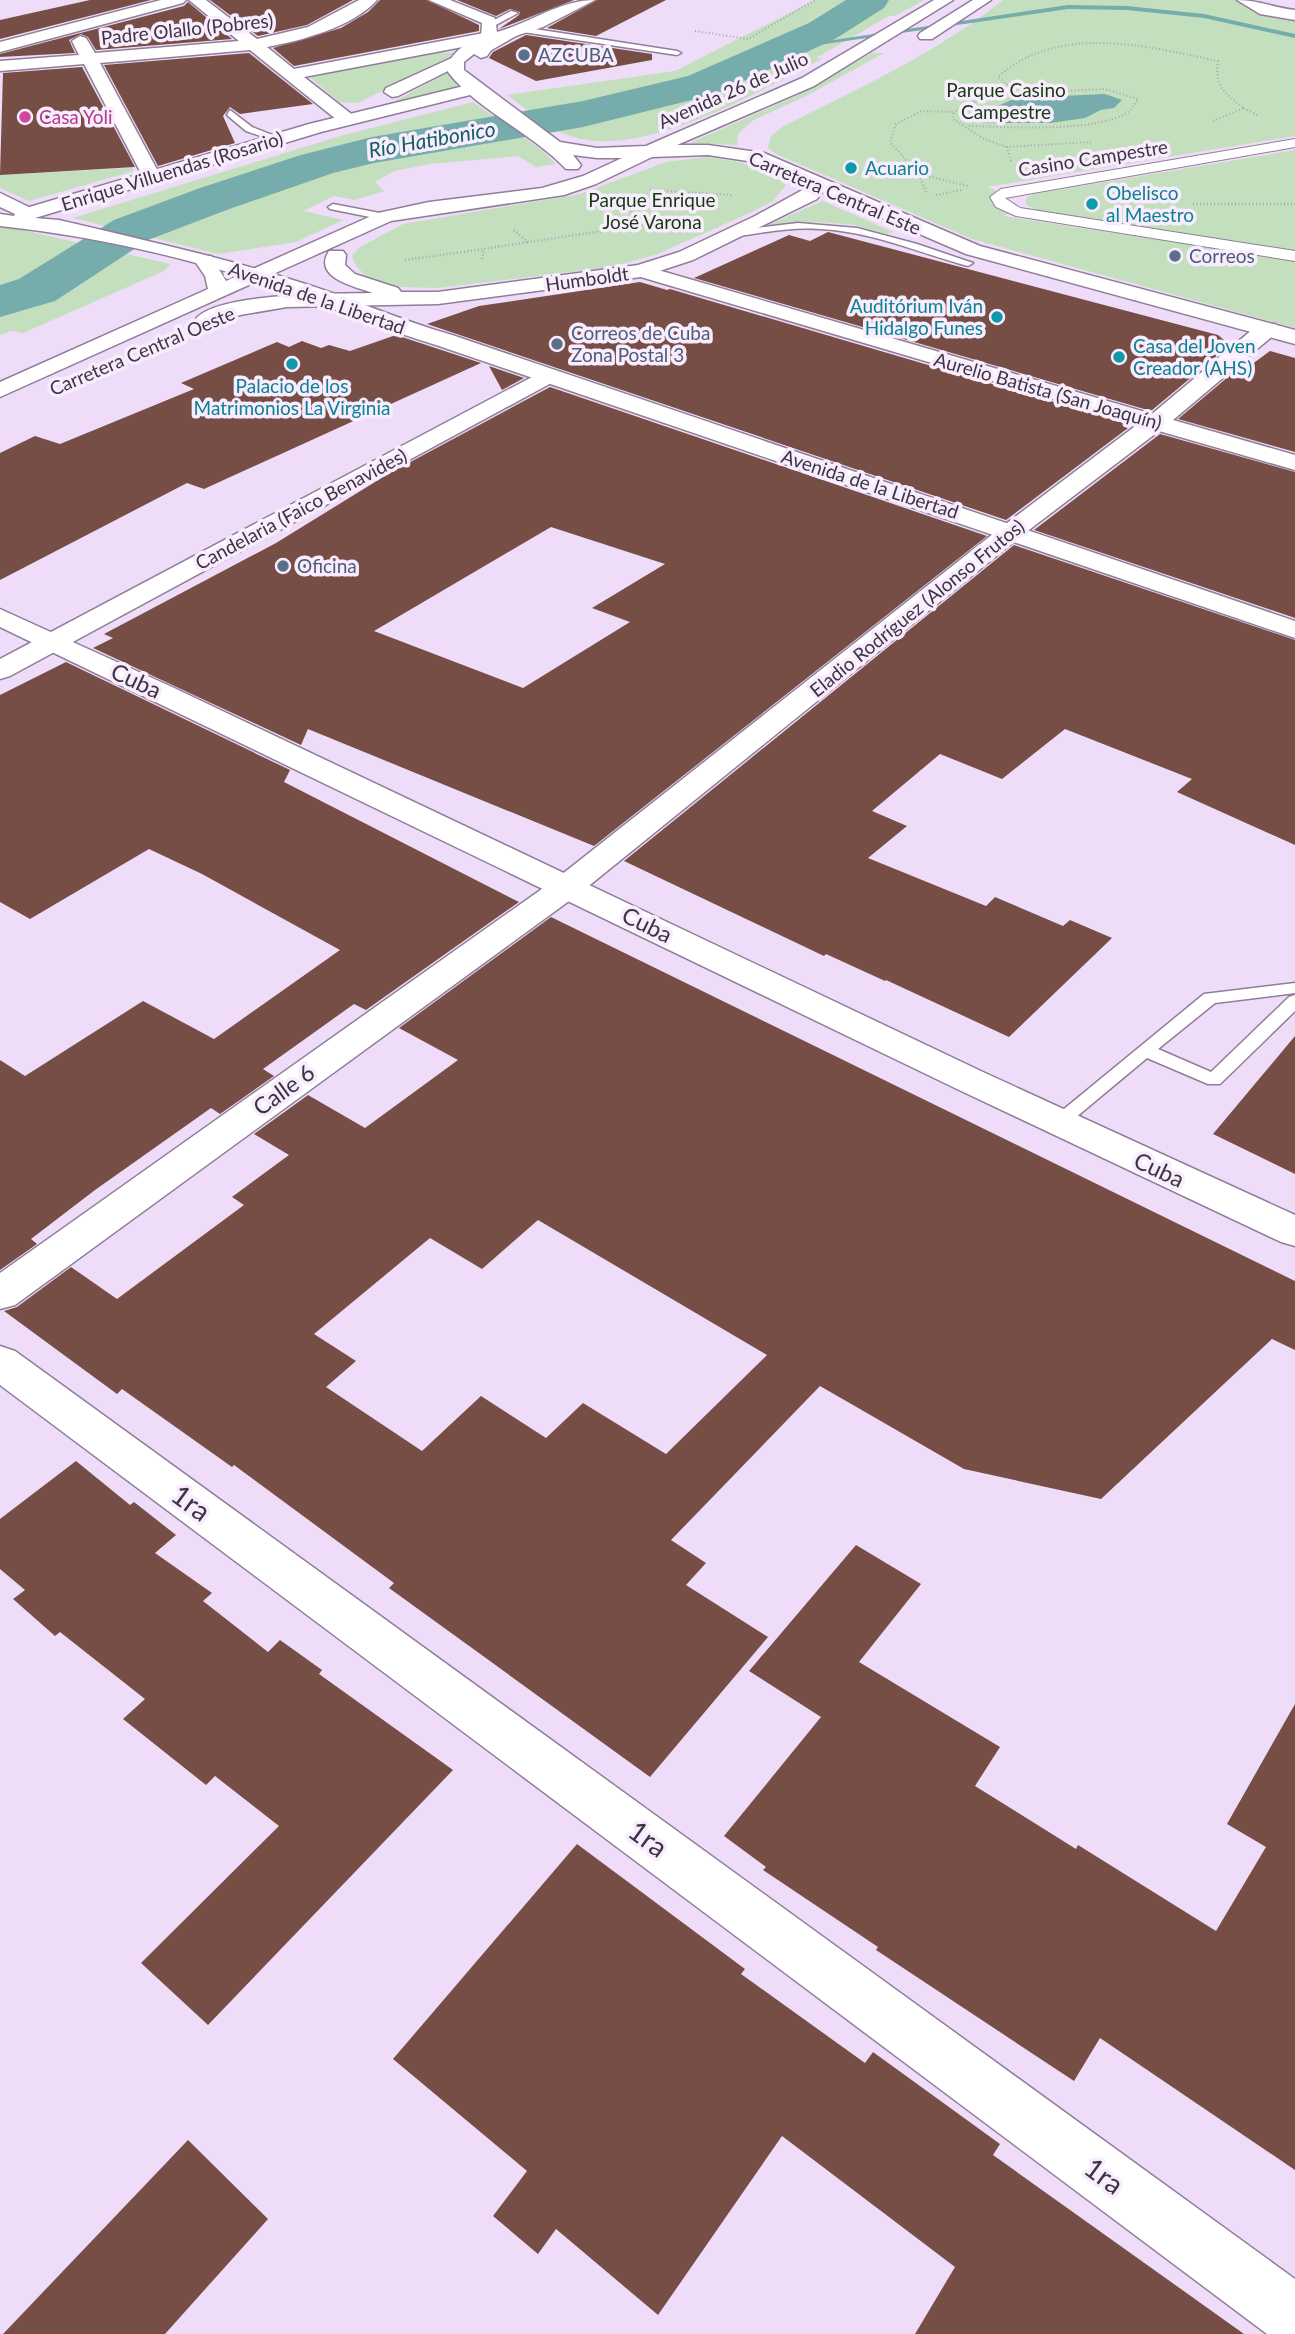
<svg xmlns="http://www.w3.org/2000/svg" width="1295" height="2334" font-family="Lato,sans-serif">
	<rect width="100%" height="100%" fill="#efdcf9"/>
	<g fill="#c3dfbd">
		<path d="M815,0H924L895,16H889L816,58H823C760,91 641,161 570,136C548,129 526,108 507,95L675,71Z"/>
		<path d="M1003,0H1236L1256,13L1295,18V136L987,187L1001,193L1016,211L1003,216L1295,261V328L972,239L774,153L768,147L771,136L782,127C857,89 937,53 1003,0Z"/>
		<path d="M435,52L454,53L456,56L357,103L339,102L311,78L315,74Z"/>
		<path d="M872,53H884L808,95L752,121L738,134L737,145L690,143L798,95Z"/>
		<path d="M447,73L457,83L454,89L382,108Z"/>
		<path d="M473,102L543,151L556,164L536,167L518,156L430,164L394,171L375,182L384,191L355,200L334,196L303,211L343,220L296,242L218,254L73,218L340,136Z"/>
		<path d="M1295,150V251L1038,211L1026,204V198L1034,194Z"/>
		<path d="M708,157C737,161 763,165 786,185L773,201L752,212L655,255L611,267L438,288L401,287L369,279L356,266L352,256L360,247L403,224L580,194L666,162Z"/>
		<path d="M132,168L134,171L29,201L0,188V175Z"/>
		<path d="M823,201L893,232L887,234L855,225L818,222L766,226Z"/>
		<path d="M9,227L170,264L164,271L23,333L11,331L0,335V228Z"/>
	</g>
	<path fill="#76acac" d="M1105,94L1122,100L1114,108L1101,110L1085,118L1050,123H983L968,117L972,113L993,108L1016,98Z"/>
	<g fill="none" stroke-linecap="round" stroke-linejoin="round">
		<path fill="#76acac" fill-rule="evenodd" d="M1068,5L1127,6L1204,14L1295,34V38L1204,18L1127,10L1068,9L790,49L787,47Z"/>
		<path fill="#76acac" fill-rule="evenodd" d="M846,0H889L884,8L835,39L716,94L583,127L374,163L333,173L232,208L148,240L55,301L0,317V285L19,279L114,220L200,188L301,155L372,137L583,101L688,76L809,23Z"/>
	</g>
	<g fill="#764e45" fill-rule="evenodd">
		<path d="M90,0H151L0,39V20Z"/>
		<path d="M210,0H353L307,25L258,36Z"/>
		<path d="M380,0H427L479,25V31L294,66L273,48L341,28L368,12Z"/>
		<path d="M457,0H574L499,29L519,15L520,12L510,9L496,16Z"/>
		<path d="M597,0H666L596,36L547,28Z"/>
		<path d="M188,2L232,39L96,50L88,37L81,34L69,40L75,53L0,57V54L184,6Z"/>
		<path d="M526,35L652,54V60L536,81L489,58L493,52Z"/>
		<path d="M249,53L313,104L240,114L230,107L223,116L235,143L158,166L104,65Z"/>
		<path d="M82,67L135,167L0,175L3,73Z"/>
		<path d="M828,232L1218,335L1230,345L1151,411L694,278L789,235L810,241Z"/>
		<path d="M640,282L667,290L670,289L1132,425L1006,520L427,324L479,306Z"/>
		<path d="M396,335L481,363L204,489L187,483L0,580V453L35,436L60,444L194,389L181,383L277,342L289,347L302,341L321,348L329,345L350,351Z"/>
		<path d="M1270,351L1295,358V452L1178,419L1247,361L1251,365Z"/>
		<path d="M489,366L524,378L502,390Z"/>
		<path d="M550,387L987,536L594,846L308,729L301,745L93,648L113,638L104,634L276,543L388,474ZM551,527L665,564L592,608L630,622L523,688L374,631Z"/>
		<path d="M1160,434L1295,472V618L1034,530Z"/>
		<path d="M1014,545L1295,640V845L1177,792L1192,779L1065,729L1002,779L940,754L872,811L907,826L868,858L986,906L995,897L1063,926L1070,920L1112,938L1009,1037L886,980L885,981L826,954L824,956L624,861Z"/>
		<path d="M66,662L290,770L284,782L519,902L366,1010L354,1004L263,1069L274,1076L220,1114L211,1108L95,1190L31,1239L37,1244L0,1270V1060L25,1076L143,1001L214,1039L340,950L202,874L149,849L30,919L0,902V695Z"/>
		<path d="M551,917L1295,1281V1350L1272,1339L1101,1499L964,1469L820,1386L671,1540L706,1563L686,1585L768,1637L650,1777L389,1588L394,1583L234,1465L232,1467L122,1389L117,1394L4,1311L17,1307L71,1267L117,1299L244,1205L232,1197L289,1155L254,1134L308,1095L365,1128L458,1060L399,1028ZM538,1220L767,1355L666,1454L583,1403L546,1438L481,1396L422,1451L326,1387L356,1361L314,1334L430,1238L482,1269Z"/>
		<path d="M1295,1036V1174L1213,1134Z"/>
		<path d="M76,1461L130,1505L134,1502L176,1535L155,1553L212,1593L203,1601L268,1652L280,1640L322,1670L319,1674L453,1770L208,2025L141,1963L279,1826L215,1776L206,1785L123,1719L145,1699L60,1632L55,1636L13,1599L25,1590L0,1569V1519Z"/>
		<path d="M856,1545L921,1584L859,1662L1000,1747L975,1786L1076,1849L1078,1845L1216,1931L1266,1847L1227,1824L1295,1704V2170L1100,2038L1074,2081L876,1950L878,1947L763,1870L766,1867L724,1836L821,1717L749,1671Z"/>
		<path d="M577,1844L745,1969L741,1974L865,2063L873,2052L1000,2144L993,2155L1244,2334H915L955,2267L782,2136L658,2315L556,2229L538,2254L493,2216L527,2171L393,2059Z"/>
		<path d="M188,2140L268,2219L165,2334H3Z"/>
	</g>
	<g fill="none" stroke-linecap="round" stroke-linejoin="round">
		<defs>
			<g id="service">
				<path d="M511,11L518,13L494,26L487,24Z"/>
				<path d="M522,27L677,51L681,53L677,55L523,32L488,52L481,50Z"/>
				<path d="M230,110L252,127L282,139L278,142L246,131L227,115Z"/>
				<path d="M333,204L385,214L390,217L385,220L330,209L328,207Z"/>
				<path d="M798,223L857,228L917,244L973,263L968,266C919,253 871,231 819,229C790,227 761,233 732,237L727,234L732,231Z"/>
				<path d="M1295,983V993L1215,1003L1158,1049L1211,1072L1289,997L1295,995V1011L1220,1084H1208L1147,1058L1063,1128H1049L1047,1123L1204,994Z"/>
			</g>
			<path id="pedestrian" d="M1295,139V147L1005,198L1020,208L1295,251V261L1016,216L996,207L990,197L1001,189Z"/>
			<g id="minor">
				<path d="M161,0H186L183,3L0,52V42Z"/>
				<path d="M189,0H206L257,39L308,27L359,0H377C353,27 300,41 267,47L294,69L489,32L497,37L489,42L304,77L354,116L357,120L348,125L342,124L250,50L100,63L161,177L152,183L143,177L84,64L0,71V61L79,55L72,41L80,36L86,38L95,53L239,41Z"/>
				<path d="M1237,0C1258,0 1275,8 1295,10V20L1260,14Z"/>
				<path d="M641,265L1152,414L1259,324H1275L1278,329L1275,334L1173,420L1295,455V470L1159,431L1021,536L580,893L15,1305L0,1309V1273L556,879L1003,526L1138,424L634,275L631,271L634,267Z"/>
				<path d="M547,369L555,371L558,376L555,381L10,676L0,679V659Z"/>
				<path d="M0,1346L15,1351L1295,2279V2334H1267L0,1385Z"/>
			</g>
			<path id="tertiary" d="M0,193L35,210L38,214L28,220L0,207Z"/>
			<g id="secondary">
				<path d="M456,56L462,58L464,61L462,64L398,96L392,97L384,92L386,88Z"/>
				<path d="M476,83L482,84L484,88L482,92L321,132L35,218L59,220C139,239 218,256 296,281C349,297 399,320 452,335L1295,621V638L436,345C385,330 336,309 286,291C195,259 96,236 0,226V214L14,216L16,211L309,124Z"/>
			</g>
			<g id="primary">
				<path d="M429,0H450L495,18L497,32C530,23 560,0 595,0L543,27L497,42L487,56L481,58L474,54L464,62V70L560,142L597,148L646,146L802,78L934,0H953L814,86L677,145H708L764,153L980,246L1295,330V344L966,254L822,192L817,199L693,260L641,277L438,304L287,307L240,315L206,326L198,325L195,320C214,292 339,294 373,293C355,287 312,278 329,251H343L346,255L345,265L355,274L398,288L401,292H438L638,265L679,252L755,216L806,188L803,183L754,162L708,155L652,157L596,184L564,195L391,221L0,397V382L208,289L205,276L194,260L197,256H211L226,281L378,213L429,202L542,188L583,176L622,158H597L573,155L581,165L578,169H566C532,133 477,110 448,72C448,53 465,44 481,37L482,23Z"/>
				<path d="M973,0H991L932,39H920L918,36L920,33Z"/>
				<path d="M0,609L172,687L983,1072L1295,1215V1246L1281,1242L957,1089L0,627Z"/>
			</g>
		</defs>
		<use href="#service" stroke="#907e99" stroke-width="3"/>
		<use href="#pedestrian" stroke="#907e99" stroke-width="2"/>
		<use href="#minor" stroke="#907e99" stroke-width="3"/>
		<use href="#tertiary" stroke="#907e99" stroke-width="3"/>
		<use href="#secondary" stroke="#907e99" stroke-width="3"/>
		<use href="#primary" stroke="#907e99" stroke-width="3"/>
		<g stroke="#aea0b6" stroke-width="2" stroke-dasharray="1 2.5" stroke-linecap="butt">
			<path d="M695,31L748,39L815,0"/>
			<path d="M1244,108L1259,116"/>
			<path d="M969,126C1008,127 1096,133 1128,112C1132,109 1135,103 1138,99L1105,89L1017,93"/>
			<path d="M1007,147L984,139L953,119L954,112L973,102L1017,93L998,77C1058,23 1146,46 1218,61C1214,86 1225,94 1244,108L1213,121"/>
			<path d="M1011,161L1007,147L1091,142"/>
			<path d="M919,174L968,186"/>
			<path d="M650,190L732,195"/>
			<path d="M926,192L918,173L890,142L896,124L922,111L954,112"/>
			<path d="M936,195L962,190"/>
		</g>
		<g stroke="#aea0b6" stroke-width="2.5" stroke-dasharray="1 2.5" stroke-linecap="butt">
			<path d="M1193,204H1295"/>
			<path d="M614,205L662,222"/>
			<path d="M514,230L528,242L664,222"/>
			<path d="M482,259L484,249L527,242"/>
			<path d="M405,260L484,249"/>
		</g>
		<use href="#service" fill="#fff" fill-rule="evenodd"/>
		<use href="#pedestrian" fill="#fff" fill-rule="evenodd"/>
		<use href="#minor" fill="#fff" fill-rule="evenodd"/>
		<use href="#tertiary" fill="#fff" fill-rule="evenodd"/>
		<use href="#secondary" fill="#fff" fill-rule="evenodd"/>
		<use href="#primary" fill="#fff" fill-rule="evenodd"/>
	</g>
	<g fill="#5c6f8a" stroke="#f8ecfe" stroke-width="2.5">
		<circle cx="524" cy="55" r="7"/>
		<circle cx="1175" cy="256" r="7"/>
		<circle cx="557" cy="344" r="7"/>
		<circle cx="283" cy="566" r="7"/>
	</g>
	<circle fill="#d1479c" stroke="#f8ecfe" stroke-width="2.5" cx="25" cy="117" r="7"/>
	<g fill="#0f9aa8" stroke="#f8ecfe" stroke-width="2.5">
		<circle cx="851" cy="168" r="7"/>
		<circle cx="1092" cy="204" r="7"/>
		<circle cx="997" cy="317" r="7"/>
		<circle cx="1119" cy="357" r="7"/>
		<circle cx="292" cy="364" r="7"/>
	</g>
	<g text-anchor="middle" stroke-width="7" stroke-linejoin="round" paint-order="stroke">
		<g font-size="19" fill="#3d3641" stroke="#f8ecfe">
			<text transform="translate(187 29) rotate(-6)" y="7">Padre Olallo (Pobres)</text>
			<text transform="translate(733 90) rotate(-24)" y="7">Avenida 26 de Julio</text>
			<text transform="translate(1093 158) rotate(-9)" y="7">Casino Campestre</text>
			<text transform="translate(172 171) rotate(-17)" y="7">Enrique Villuendas (Rosario)</text>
			<text transform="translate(835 193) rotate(23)" y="7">Carretera Central Este</text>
			<text transform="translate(587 279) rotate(-8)" y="7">Humboldt</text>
			<text transform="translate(317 298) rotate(19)" y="7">Avenida de la Libertad</text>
			<text transform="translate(142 351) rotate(-23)" y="7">Carretera Central Oeste</text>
			<text transform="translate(1048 391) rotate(16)" y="7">Aurelio Batista (San Joaquín)</text>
			<text transform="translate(870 484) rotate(18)" y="7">Avenida de la Libertad</text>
			<text transform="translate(301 509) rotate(-28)" y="7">Candelaria (Faico Benavides)</text>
			<text transform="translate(917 608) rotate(-39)" y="7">Eladio Rodríguez (Alonso Frutos)</text>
		</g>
		<g font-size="19" fill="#4e5e75" stroke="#f8ecfe" text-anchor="start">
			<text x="538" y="62">AZCUBA</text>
			<text x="1189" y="263">Correos</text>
			<text x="571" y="340">Correos de Cuba<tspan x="571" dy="22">Zona Postal 3</tspan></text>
			<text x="297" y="573">Oficina</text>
		</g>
		<g font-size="19" fill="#133b0c" stroke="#f8ecfe">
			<text x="1006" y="97">Parque Casino<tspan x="1006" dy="22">Campestre</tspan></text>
			<text x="652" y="207">Parque Enrique<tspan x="652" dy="22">José Varona</tspan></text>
		</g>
		<g font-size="19" fill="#b23c85" stroke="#f8ecfe" text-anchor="start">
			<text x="39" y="124">Casa Yoli</text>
		</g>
		<g font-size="19" fill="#0d838f" stroke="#f8ecfe" text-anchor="start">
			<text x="865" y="175">Acuario</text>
			<text x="1106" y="200">Obelisco<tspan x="1106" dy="22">al Maestro</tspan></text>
			<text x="983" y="313" text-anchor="end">Auditórium Iván<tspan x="983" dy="22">Hidalgo Funes</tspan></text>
			<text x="1133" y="353">Casa del Joven<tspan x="1133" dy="22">Creador (AHS)</tspan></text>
			<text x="292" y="393" text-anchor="middle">Palacio de los<tspan x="292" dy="22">Matrimonios La Virginia</tspan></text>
		</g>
		<g font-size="21" font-style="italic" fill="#146060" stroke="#f8ecfe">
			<text transform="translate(432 140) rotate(-10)" y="7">Río Hatibonico</text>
		</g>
		<g font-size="23" fill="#3d3641" stroke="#f8ecfe">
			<text transform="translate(136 681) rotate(25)" y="8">Cuba</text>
			<text transform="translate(647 925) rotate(26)" y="8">Cuba</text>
			<text transform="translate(284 1090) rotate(-36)" y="8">Calle 6</text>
			<text transform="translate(1159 1170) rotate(25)" y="8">Cuba</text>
		</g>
		<g font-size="28" fill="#3d3641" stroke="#f8ecfe">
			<text transform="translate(191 1503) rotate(36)" y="10">1ra</text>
			<text transform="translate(648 1839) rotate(36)" y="10">1ra</text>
			<text transform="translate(1104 2176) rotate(36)" y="10">1ra</text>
		</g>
	</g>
</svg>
